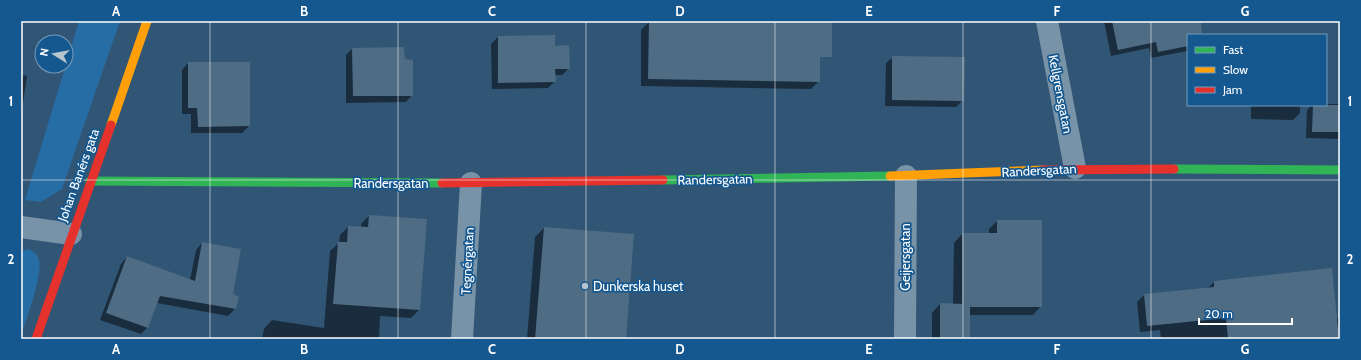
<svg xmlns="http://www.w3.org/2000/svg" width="1361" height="360" font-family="Cabin,sans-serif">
	<rect width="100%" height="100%" fill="#315574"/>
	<g fill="#276da5">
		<path d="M79,21H120L62,189L41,202L25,200Z"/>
		<path d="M29,249C34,252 38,254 39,260C43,275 26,320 21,336V251Z"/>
	</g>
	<g fill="#0007">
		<path d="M1104,21H1189L1192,35H1188L1187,51L1151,58L1149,48L1111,56Z"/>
		<path d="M649,22L819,81L811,89L641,86V30Z"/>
		<path d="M554,36V47L569,68L562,75H555V81L548,88L492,89L491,44L498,37Z"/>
		<path d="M352,49L404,60L412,95L406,102L346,103V55Z"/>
		<path d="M893,57L963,100L956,107L885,106L886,63Z"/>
		<path d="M188,63L249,126L242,133H191V114H182V70Z"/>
		<path d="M21,75L27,76L21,116Z"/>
		<path d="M1326,104H1340V139L1306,138L1307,110L1312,105Z"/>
		<path d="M1251,105H1300V113L1293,120L1251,119Z"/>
		<path d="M369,216L419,310L411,318L380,316L379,339H262L264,329L272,320L324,328L330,251L339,243L340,235L348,227L361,228V224Z"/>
		<path d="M997,221L1041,306L1033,315H969V339H932V313L940,304H953L954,243L962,234H989V229Z"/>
		<path d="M544,228L625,339H527L535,237Z"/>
		<path d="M202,243L235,309L228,316L157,303L147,328L141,334L100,320L121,264L127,257L190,280L196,250Z"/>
		<path d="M1214,282L1339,319L1340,339H1161L1160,330L1140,332L1137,302L1144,295L1207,289Z"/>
	</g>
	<g fill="#4e6c84">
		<path d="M649,21H832V57H820V82L648,79Z"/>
		<path d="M1112,21H1201L1202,33L1188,35V46L1158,52L1156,42L1118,50Z"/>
		<path d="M555,35V46L569,45L570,69H555L556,82L498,83V36Z"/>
		<path d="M404,47L405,59L413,60V96H353L352,48Z"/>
		<path d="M892,56L965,57L964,101L892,100Z"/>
		<path d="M188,62H250V126L198,127L197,108H188Z"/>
		<path d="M1313,105H1340V132H1312Z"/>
		<path d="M369,215L427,219L420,310L333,304L338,242H347L348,226L368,227Z"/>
		<path d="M997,220H1042V307H970V338H940V303L962,304V233H997Z"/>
		<path d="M544,227L634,234L626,339H535Z"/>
		<path d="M202,242L241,249L233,294L239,297L236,309L160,296L148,328L106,313L127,256L195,281Z"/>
		<path d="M1332,268L1339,339H1228L1226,318L1147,326L1144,294L1214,287V281Z"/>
	</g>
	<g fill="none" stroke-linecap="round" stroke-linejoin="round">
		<g stroke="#7892a7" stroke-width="22">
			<path d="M1047,21L1075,168"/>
			<path d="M21,227L71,234"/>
			<path d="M462,339L471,183"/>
			<path d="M905,339L906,176"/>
		</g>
		<g stroke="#30b455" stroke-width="9">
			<path d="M1174,169L1340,170"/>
			<path d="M663,180L890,176"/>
			<path d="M90,181L442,183"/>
		</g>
		<g stroke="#ff9f0a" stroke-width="9">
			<path d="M111,125L147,21"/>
			<path d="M890,176L1043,170"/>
		</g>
		<g stroke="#e5322d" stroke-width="9">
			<path d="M1043,170L1174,169"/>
			<path d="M442,183L663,180"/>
			<path d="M36,339L111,125"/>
		</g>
	</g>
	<path fill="none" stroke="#fff" stroke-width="1" stroke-opacity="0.55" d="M210,21V339M398,21V339M586,21V339M775,21V339M963,21V339M1151,21V339M21,180H1340"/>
	<circle fill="#b7c4ce" stroke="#155890" stroke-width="1.5" cx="585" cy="286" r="4"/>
	<g text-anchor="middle" stroke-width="3.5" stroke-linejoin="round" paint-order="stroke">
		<g font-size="13" fill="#fff" stroke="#155890">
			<text transform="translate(1061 94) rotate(79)" y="5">Kellgrensgatan</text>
			<text transform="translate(1039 170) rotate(-3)" y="5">Randersgatan</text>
			<text transform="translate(78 175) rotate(-70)" y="5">Johan Banérs gata</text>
			<text transform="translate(715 179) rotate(-1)" y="5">Randersgatan</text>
			<text x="391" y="188">Randersgatan</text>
			<text transform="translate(905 257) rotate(-90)" y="5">Geijersgatan</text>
			<text transform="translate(467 261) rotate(-87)" y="5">Tegnérgatan</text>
		</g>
		<g font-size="13" fill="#fff" stroke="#155890" text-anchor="start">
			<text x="593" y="291">Dunkerska huset</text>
		</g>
	</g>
	<rect width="1361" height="360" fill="none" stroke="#155890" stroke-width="44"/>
	<rect x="1187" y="34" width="140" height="72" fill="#155890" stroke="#739bbc"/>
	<rect x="1195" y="47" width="20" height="6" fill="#30b455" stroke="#739bbc"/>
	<text x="1223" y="54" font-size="12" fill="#ffffff">Fast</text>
	<rect x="1195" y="67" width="20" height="6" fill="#ff9f0a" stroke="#739bbc"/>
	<text x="1223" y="74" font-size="12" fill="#ffffff">Slow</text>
	<rect x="1195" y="87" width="20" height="6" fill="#e5322d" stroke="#739bbc"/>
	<text x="1223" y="94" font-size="12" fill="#ffffff">Jam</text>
	<g transform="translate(54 54) rotate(281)"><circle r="19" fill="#155890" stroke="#739bbc"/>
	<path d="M0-3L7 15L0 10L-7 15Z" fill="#b7c4ce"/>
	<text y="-6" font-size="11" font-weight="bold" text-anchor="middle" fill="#ffffff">N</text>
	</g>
	<path d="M1199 318v6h93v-6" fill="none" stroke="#ffffff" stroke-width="2"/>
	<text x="1205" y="318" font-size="12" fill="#ffffff" stroke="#155890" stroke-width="3" paint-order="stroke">20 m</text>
	<rect x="22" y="22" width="1317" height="316" fill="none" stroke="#fff" stroke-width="1.5"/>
	<g font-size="13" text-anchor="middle" font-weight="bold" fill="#fff">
		<text x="116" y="16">A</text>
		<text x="304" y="16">B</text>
		<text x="492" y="16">C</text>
		<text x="680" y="16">D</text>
		<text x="869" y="16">E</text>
		<text x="1057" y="16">F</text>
		<text x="1245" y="16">G</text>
		<text x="11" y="106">1</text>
		<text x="1350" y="106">1</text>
		<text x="11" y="264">2</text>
		<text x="1350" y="264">2</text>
		<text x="116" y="354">A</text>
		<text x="304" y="354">B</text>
		<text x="492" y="354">C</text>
		<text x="680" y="354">D</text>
		<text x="869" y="354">E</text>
		<text x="1057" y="354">F</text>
		<text x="1245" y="354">G</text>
	</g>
</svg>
